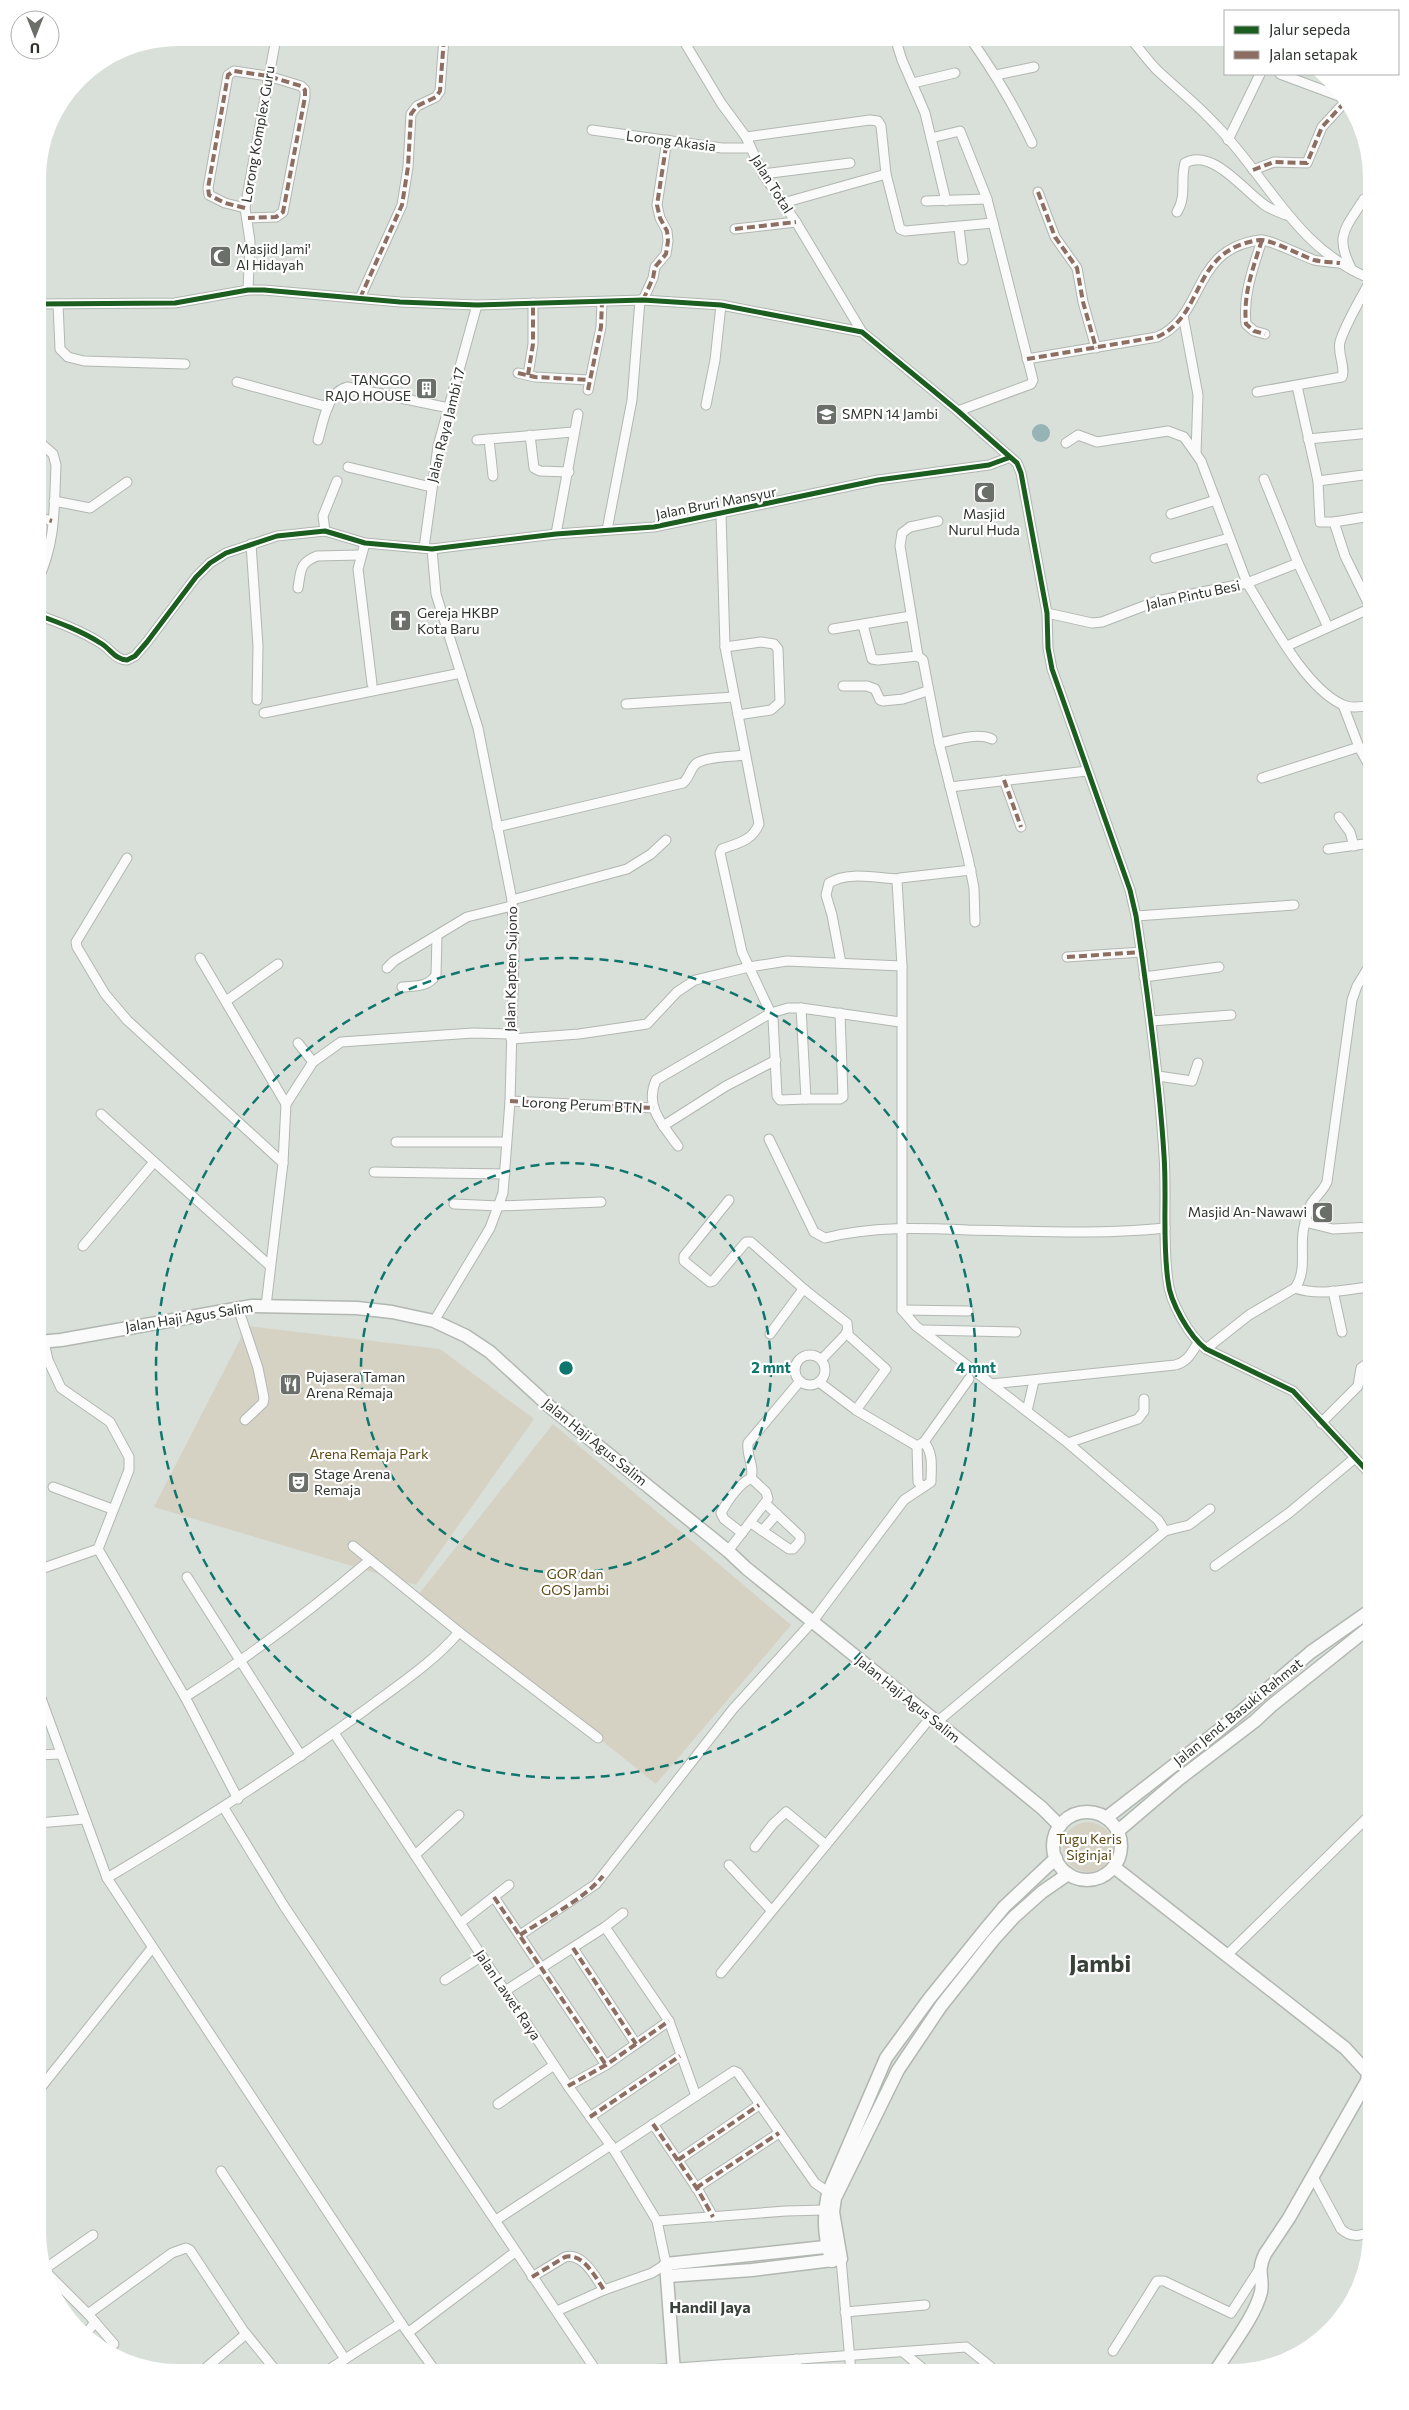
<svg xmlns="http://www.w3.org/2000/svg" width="1409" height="2410" font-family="Commissioner,sans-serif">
	<rect width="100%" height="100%" fill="#d9dfd9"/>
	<g fill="#d5d2c4">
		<path d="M247,1326L440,1349L534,1419L416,1585L154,1507Z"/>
		<path d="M553,1424L791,1625L656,1784L419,1594Z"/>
		<circle cx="1088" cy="1847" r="25"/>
	</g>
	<circle fill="#96b3b6" cx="1041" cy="433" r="9"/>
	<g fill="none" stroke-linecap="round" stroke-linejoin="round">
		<defs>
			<g id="street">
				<path d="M682,38L721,103L746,137L763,174L796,222L862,332"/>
				<path d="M895,38L902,60L925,113L946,201"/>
				<path d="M970,38C994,72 1014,105 1032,143"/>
				<path d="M1130,38C1139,48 1147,60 1157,70C1176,88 1197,104 1215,124C1269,179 1295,248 1371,279"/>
				<path d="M684,41L706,38"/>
				<path d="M1280,74L1339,96"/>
				<path d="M996,75L1034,67"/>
				<path d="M913,83L955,73"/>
				<path d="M592,130L722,148H750"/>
				<path d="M746,137L870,120L878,121L881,126L886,174L900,229L905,231L993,223"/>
				<path d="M931,138L960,131L987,199L1033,380L1031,384L958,411"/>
				<path d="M1228,140L1260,74"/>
				<path d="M1253,170L1274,162L1307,163L1322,127L1345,102"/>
				<path d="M763,174L850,163"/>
				<path d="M1038,192L1055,237L1077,268L1083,302L1096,348"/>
				<path d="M926,201L987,199"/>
				<path d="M783,203L886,174"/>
				<path d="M245,208L225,203L209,195L208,188L228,75L234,71L268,76L301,86L305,90V97L283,212L276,217L248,218"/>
				<path d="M1177,212C1187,196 1180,180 1185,163C1211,148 1242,188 1262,203C1269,209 1278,212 1286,215"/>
				<path d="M959,228L963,260"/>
				<path d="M735,229L796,222"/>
				<path d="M1262,240C1253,268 1243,294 1246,324L1254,331L1265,334"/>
				<path d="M1352,270C1334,236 1345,229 1364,199"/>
				<path d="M248,290L250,241L245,208L276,38"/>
				<path d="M360,298L402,205L408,167L411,114L417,106L436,97L440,91L444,38"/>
				<path d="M643,300L653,278L655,267L666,254L668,241L667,231L660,218L657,205L667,140"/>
				<path d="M38,304L175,303L248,290H264L400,302L477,305L643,300L721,305L862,332L958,411L1017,463L1021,473L1047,613L1048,648L1052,669L1130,890L1136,916C1148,996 1159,1075 1164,1155C1167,1196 1162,1239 1168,1281C1170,1302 1189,1336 1206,1349L1293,1391L1371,1475"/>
				<path d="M58,304L60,349L68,357L84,361L185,364"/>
				<path d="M1183,315L1198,395L1196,453"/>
				<path d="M1027,359L1157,337C1206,316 1190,249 1260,240C1270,239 1302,256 1314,260C1322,262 1332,262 1340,263"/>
				<path d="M518,373L535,377L589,380"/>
				<path d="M528,375L533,344V303"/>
				<path d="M237,382L328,407"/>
				<path d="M1297,386L1318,481L1320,522H1334L1371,516"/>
				<path d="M588,390L601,327L602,302"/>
				<path d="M1257,392L1342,377C1346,367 1337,354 1340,342C1345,324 1362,297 1371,279"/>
				<path d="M706,405L715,360L721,305"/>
				<path d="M530,435L534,468L540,471L569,472"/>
				<path d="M489,439L493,476"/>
				<path d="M1308,439L1371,433"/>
				<path d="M318,440C323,423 327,392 347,387L449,408"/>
				<path d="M477,440L573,432"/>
				<path d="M1066,443L1078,435L1097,442L1168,431L1184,437L1201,461L1247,583L1298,563"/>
				<path d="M348,467L431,487"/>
				<path d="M1264,479L1298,563L1328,627"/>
				<path d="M1318,481L1371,474"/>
				<path d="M54,501L90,508L127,482"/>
				<path d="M721,514L725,647L759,824C752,841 738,843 722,849L720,853L742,952L773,1018L777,1096L780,1100L806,1099L801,1008"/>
				<path d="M1171,514L1216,500"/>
				<path d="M38,517L52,521"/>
				<path d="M1334,522L1345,556L1371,609"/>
				<path d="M607,530L632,400L640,300"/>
				<path d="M325,531L323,516L337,481"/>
				<path d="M556,534L578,414"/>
				<path d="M365,543L358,569L372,684"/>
				<path d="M251,544L258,646L257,700"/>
				<path d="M424,548L438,446L477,305"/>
				<path d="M432,549L436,594L478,728L512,900L514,955L510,1101L503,1193L490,1228L434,1321"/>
				<path d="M1155,558L1229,538"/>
				<path d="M38,580C56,541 54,508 56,465L53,454L38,441"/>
				<path d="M298,588C301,571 299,563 317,556L360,555"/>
				<path d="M1047,613L1092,623L1102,622L1157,601L1247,583C1270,619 1303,685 1341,704C1350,709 1362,707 1371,705"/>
				<path d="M38,615C60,623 82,631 102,644C110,649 116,660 127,660L135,656L147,642L196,577L210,563L226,553L277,536L325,531L365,543L432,549L556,534L654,527L878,480L989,465L1008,458"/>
				<path d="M863,625L872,659L878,660L918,656L923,660L939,743L968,858L974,888L975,922"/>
				<path d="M833,629L911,616"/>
				<path d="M1287,646L1371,608"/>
				<path d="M725,647L761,642L774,644L778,649L780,702L771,710L738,715"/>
				<path d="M918,656L900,546L902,533L910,527L938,521"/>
				<path d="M843,686H867L875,689L880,700L883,701L903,699L927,691"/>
				<path d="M626,704L734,697"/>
				<path d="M1343,705L1359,747L1371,769"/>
				<path d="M264,713L461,673"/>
				<path d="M939,743C956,740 977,732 992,739"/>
				<path d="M1262,778L1359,747"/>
				<path d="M1004,780L1021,827"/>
				<path d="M950,787L1087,771"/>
				<path d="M1339,817L1350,832L1354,846"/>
				<path d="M497,827L683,783C690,777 690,768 697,763C709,756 731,757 745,755"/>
				<path d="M1328,849L1371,843"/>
				<path d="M127,858L76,942L77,947L105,994L127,1020L283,1163"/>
				<path d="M971,870L900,878L897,881L902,966V1310L916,1326L1068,1443L1158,1520L1165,1531"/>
				<path d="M512,900L627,869L651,854L666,840"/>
				<path d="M1136,916L1294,905"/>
				<path d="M1067,957L1142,952"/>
				<path d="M200,958L286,1104"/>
				<path d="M841,963L832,915L826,895L829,883C847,871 877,878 898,879"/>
				<path d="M387,968L394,961L467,917L512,906"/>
				<path d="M1144,977L1219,967"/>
				<path d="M402,987C416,986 428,987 436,975L437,936"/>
				<path d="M226,1001L278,964"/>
				<path d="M1151,1021L1231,1015"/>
				<path d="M511,1039L579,1034L647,1024L677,992L695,980L749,967L787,961L902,966"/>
				<path d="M298,1043L313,1062"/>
				<path d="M1158,1076L1192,1081L1198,1063"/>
				<path d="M806,1099H840L843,1097L840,1013"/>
				<path d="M510,1101L654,1108"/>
				<path d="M101,1114L269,1265"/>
				<path d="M663,1126L726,1086L776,1060"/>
				<path d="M769,1139L814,1232L825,1238C872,1226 920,1228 968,1230C1034,1231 1100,1235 1165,1228"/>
				<path d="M396,1142H506"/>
				<path d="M678,1146C663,1125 644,1107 656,1080L771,1013L788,1008H801L900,1022"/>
				<path d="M374,1172L505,1174"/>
				<path d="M729,1200L684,1256V1261L710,1282L713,1281L746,1242H751L805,1290L847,1323L848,1332L821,1360"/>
				<path d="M454,1204L499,1206L601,1202"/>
				<path d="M1305,1222L1333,1229L1371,1227"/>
				<path d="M83,1246L154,1162"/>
				<path d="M1295,1288C1318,1296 1345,1290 1368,1287L1371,1290"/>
				<path d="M1333,1291L1342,1332"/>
				<path d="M266,1306L283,1163L286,1104L313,1062L341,1042L473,1033L511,1034"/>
				<path d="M238,1308L258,1368L264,1398L263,1403L245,1420"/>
				<path d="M902,1310L968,1311"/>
				<path d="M924,1330L1016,1332"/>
				<path d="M846,1333L886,1369L856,1410"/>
				<path d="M770,1334L801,1292L805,1290"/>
				<path d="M44,1342L48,1360L61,1388L110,1422L129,1457V1470L98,1549L185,1697L238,1799"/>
				<path d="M1206,1349L1249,1315L1295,1288C1308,1270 1299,1247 1304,1227C1306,1220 1308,1211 1311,1204C1316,1196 1323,1191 1327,1182L1352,1000L1357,986L1371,963"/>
				<circle cx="810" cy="1370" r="15"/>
				<path d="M819,1382L856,1410L917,1446"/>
				<path d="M991,1384L1175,1365C1188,1362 1191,1353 1198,1343"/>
				<path d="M1027,1411L1034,1381"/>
				<path d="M1321,1423L1358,1386L1361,1368L1371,1361"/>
				<path d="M924,1442L969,1379"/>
				<path d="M1068,1443L1138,1419L1144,1411V1399"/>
				<path d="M917,1446L918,1482L923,1487"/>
				<path d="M53,1487L112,1509"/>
				<path d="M751,1523L789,1549H793L800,1541V1536L766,1504"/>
				<path d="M762,1531L777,1514"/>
				<path d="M742,1533L724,1519L721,1513C728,1500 738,1485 751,1478"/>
				<path d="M353,1546L459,1632L598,1738"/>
				<path d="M728,1551L768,1499L766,1492L751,1478C755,1466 746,1456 748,1443L800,1381"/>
				<path d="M1215,1566L1289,1513L1355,1458"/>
				<path d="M38,1570L98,1549"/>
				<path d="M187,1577L301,1756"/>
				<path d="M38,1690L107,1878L401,2323L436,2372"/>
				<path d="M185,1697C251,1656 311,1610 370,1560"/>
				<path d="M937,1722L1165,1531L1189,1525L1210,1509"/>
				<path d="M334,1733L568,2086L614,2150L657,2221L666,2264L652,2273L604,2290L557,2311"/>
				<path d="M38,1755L60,1754"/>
				<path d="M224,1808L284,1906L597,2372"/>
				<path d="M38,1823L85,1819"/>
				<path d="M755,1847L773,1824L786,1812L826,1845"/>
				<path d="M415,1855L459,1815"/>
				<path d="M729,1865L771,1910"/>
				<path d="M107,1878C196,1825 282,1771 365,1710C397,1686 434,1662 459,1632"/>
				<path d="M494,1897L606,2065"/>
				<path d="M460,1923L509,1885"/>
				<path d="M605,1927L669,2021L696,2096"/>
				<path d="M520,1935L596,1884L733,1709L813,1621L904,1500L931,1482C931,1468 934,1454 924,1442L917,1446"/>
				<path d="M573,1948L636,2044"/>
				<path d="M1227,1955L1371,1814"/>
				<path d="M721,1973L931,1717"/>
				<path d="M445,1980L482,1956"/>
				<path d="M505,1991L605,1927L623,1913"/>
				<path d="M568,2086L606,2065L669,2021"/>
				<path d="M38,2091L152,1948"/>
				<path d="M498,2104L554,2065"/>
				<path d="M590,2117L680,2056"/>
				<path d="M653,2124L698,2190L713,2217"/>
				<path d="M614,2150L734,2071L738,2073L815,2183L831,2194"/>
				<path d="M678,2160L759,2105"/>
				<path d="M221,2171L345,2359"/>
				<path d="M1313,2177L1341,2229C1351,2238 1359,2236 1371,2232"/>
				<path d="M696,2188L779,2133"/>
				<path d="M496,2220L611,2145"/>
				<path d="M657,2221L786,2211L825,2210"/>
				<path d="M841,2259L851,2372"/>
				<path d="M46,2268L93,2235"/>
				<path d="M47,2273L88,2314L114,2344"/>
				<path d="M532,2277L565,2257C583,2252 596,2278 604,2290"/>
				<path d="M845,2312L925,2305"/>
				<path d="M88,2314L172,2253L186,2248L190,2250L243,2330L277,2372"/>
				<path d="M409,2332L515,2252"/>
				<path d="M86,2334L95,2322"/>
				<path d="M1113,2351L1157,2281H1164L1231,2313L1260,2268"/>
				<path d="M903,2352L927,2372"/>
				<path d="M796,2359L797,2372"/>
				<path d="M201,2372L246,2334"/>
				<path d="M325,2372L401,2323"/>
				<path d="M621,2372L966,2347L997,2372"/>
			</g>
			<g id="secondary">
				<path d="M38,1342L61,1340L252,1306L357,1308L392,1312L434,1321L466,1336L490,1352L549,1406L728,1551L746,1568L937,1722L1042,1808L1060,1826"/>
				<circle cx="1087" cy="1846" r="34"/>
				<path d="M1106,1818L1218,1731L1311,1652L1371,1610"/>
				<path d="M1118,1831L1179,1779L1255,1721L1271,1706L1371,1626"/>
				<path d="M1114,1867L1345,2048L1368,2073L1367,2081L1289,2218L1265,2254C1256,2273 1264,2277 1261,2292C1255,2317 1229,2349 1215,2372"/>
				<path d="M832,2261C824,2239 823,2216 828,2193L886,2058L929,1999L984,1931L1004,1907L1056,1858"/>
				<path d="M668,2276L752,2270L841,2259L833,2212L835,2198L898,2070L941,2006L994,1939L1014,1917L1042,1892L1068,1874"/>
				<path d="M674,2372L666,2264L834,2246"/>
			</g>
		</defs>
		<use href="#street" stroke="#b2b7b2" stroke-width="11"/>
		<use href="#secondary" stroke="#b2b7b2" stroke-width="15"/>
		<use href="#street" stroke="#f9faf9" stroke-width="9"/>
		<use href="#secondary" stroke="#f9faf9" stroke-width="12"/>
		<g stroke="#8d6e63" stroke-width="4" stroke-dasharray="8 4" stroke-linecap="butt">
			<path d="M1253,170L1274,162L1307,163L1322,127L1345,102"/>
			<path d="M1038,192L1055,237L1077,268L1083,302L1096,348"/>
			<path d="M245,208L225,203L209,195L208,188L228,75L234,71L268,76L301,86L305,90V97L283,212L276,217L248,218"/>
			<path d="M735,229L796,222"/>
			<path d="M1262,240C1253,268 1243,294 1246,324L1254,331L1265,334"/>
			<path d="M360,298L402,205L408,167L411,114L417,106L436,97L440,91L444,38"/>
			<path d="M643,300L653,278L655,267L666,254L668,241L667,231L660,218L657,205L667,140"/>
			<path d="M1027,359L1157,337C1206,316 1190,249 1260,240C1270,239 1302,256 1314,260C1322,262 1332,262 1340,263"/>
			<path d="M518,373L535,377L589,380"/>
			<path d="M528,375L533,344V303"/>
			<path d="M588,390L601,327L602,302"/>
			<path d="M38,517L52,521"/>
			<path d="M1004,780L1021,827"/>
			<path d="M1067,957L1142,952"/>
			<path d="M510,1101L654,1108"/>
			<path d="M494,1897L606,2065"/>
			<path d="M520,1935C547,1917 582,1901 603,1876"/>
			<path d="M573,1948L636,2044"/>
			<path d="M568,2086L606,2065L669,2021"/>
			<path d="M590,2117L680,2056"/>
			<path d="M653,2124L698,2190L713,2217"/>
			<path d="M678,2160L759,2105"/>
			<path d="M696,2188L779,2133"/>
			<path d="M532,2277L565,2257C583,2252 596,2278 604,2290"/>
		</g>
		<defs>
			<g id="cycleway">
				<path d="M38,304L175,303L248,290H264L400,302L477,305L643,300L721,305L862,332L958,411L1017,463L1021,473L1047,613L1048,648L1052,669L1130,890L1136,916C1148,996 1159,1075 1164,1155C1167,1196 1162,1239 1168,1281C1170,1302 1189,1336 1206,1349L1293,1391L1371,1475"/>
				<path d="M38,615C60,623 82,631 102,644C110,649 116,660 127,660L135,656L147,642L196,577L210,563L226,553L277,536L325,531L365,543L432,549L556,534L654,527L878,480L989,465L1008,458"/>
			</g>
		</defs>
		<use href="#cycleway" stroke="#fff" stroke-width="8"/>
		<use href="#cycleway" stroke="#1b5e20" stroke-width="5"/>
	</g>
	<g fill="none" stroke="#0f766e" stroke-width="2.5" stroke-dasharray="9 6">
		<circle cx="566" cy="1368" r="205"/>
		<circle cx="566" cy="1368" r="410"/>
	</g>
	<defs>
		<symbol id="mosque-square" viewBox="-11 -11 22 22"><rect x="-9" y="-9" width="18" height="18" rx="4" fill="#6a6f6a" stroke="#fff"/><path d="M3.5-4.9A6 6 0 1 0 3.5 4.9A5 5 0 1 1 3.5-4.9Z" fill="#fff"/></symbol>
		<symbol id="building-square" viewBox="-11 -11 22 22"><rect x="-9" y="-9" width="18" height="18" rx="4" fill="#6a6f6a" stroke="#fff"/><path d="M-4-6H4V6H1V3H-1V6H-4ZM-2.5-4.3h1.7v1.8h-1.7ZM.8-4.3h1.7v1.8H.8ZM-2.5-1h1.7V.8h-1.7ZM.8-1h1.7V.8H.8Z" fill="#fff"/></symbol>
		<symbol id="school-square" viewBox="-11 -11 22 22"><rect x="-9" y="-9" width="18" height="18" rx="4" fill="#6a6f6a" stroke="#fff"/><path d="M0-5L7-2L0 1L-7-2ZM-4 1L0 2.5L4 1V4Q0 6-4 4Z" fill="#fff"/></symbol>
		<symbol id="church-square" viewBox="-11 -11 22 22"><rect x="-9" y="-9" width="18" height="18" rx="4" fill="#6a6f6a" stroke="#fff"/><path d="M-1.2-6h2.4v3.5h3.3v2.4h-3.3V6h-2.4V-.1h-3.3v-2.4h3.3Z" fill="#fff"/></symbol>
		<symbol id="restaurant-square" viewBox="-11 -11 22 22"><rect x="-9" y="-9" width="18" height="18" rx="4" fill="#6a6f6a" stroke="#fff"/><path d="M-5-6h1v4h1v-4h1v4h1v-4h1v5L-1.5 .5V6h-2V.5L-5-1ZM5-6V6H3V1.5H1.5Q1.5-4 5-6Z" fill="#fff"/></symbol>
		<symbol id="theatre-square" viewBox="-11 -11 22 22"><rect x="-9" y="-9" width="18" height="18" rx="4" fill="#6a6f6a" stroke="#fff"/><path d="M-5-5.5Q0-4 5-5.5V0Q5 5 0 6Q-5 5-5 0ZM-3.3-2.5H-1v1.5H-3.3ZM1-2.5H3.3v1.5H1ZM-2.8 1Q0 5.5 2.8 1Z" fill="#fff"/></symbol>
	</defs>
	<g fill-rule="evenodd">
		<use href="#mosque-square" x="208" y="244" width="25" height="25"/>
		<use href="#building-square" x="414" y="376" width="25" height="25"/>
		<use href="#school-square" x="814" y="402" width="25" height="25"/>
		<use href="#mosque-square" x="972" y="480" width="25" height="25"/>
		<use href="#church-square" x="388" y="608" width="25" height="25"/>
		<use href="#mosque-square" x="1310" y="1200" width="25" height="25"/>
		<use href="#restaurant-square" x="278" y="1372" width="25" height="25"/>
		<use href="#theatre-square" x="286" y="1470" width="25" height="25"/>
	</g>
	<g text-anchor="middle" stroke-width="4.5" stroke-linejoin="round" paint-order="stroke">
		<g font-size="14" fill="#2e332e" stroke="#fff">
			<text transform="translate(258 134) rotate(-80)" y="5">Lorong Komplex Guru</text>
			<text transform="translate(671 141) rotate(7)" y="5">Lorong Akasia</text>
			<text transform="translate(772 184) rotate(58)" y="5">Jalan Total</text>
			<text transform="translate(446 425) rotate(-76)" y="5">Jalan Raya Jambi 17</text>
			<text transform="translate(716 503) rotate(-11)" y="5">Jalan Bruri Mansyur</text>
			<text transform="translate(1193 595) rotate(-12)" y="5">Jalan Pintu Besi</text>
			<text transform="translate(511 969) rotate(-89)" y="5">Jalan Kapten Sujono</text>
			<text transform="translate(582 1105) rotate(3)" y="5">Lorong Perum BTN</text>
			<text transform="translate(189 1317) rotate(-9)" y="5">Jalan Haji Agus Salim</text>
			<text transform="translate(595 1442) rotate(39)" y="5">Jalan Haji Agus Salim</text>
			<text transform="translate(908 1699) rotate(39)" y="5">Jalan Haji Agus Salim</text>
			<text transform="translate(1238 1712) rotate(-39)" y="5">Jalan Jend. Basuki Rahmat</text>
			<text transform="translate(508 1995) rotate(56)" y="5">Jalan Lawet Raya</text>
		</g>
		<g font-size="14" fill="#2e332e" stroke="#fff" text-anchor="start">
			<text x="236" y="254">Masjid Jami'<tspan x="236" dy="16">Al Hidayah</tspan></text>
			<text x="411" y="385" text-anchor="end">TANGGO<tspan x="411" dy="16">RAJO HOUSE</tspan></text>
			<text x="842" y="419">SMPN 14 Jambi</text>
			<text x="984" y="519" text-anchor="middle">Masjid<tspan x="984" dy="16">Nurul Huda</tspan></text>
			<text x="417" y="618">Gereja HKBP<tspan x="417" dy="16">Kota Baru</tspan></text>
			<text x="1307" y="1217" text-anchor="end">Masjid An-Nawawi</text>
			<text x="306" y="1382">Pujasera Taman<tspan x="306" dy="16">Arena Remaja</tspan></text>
			<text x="314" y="1479">Stage Arena<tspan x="314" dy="16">Remaja</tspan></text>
		</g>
		<g font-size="14" fill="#5b4813" stroke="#fff">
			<text x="369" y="1459">Arena Remaja Park</text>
			<text x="575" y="1579">GOR dan<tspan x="575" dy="16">GOS Jambi</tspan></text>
			<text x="1089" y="1844">Tugu Keris<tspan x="1089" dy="16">Siginjai</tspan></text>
		</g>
		<g font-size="16" font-weight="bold" fill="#384239" stroke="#fff">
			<text x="710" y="2313">Handil Jaya</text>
		</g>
		<g font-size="24" font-weight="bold" fill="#384239" stroke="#fff">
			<text x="1100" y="1972">Jambi</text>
		</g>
	</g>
	<path d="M0 0H1409V2410H0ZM178 46H1231A132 132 0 0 1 1363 178V2232A132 132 0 0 1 1231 2364H178A132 132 0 0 1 46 2232V178A132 132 0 0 1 178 46Z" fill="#fff" fill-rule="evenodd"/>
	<circle cx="566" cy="1368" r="8" fill="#0f766e" stroke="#fff" stroke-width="2.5"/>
	<g font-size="15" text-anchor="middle" font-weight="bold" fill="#0f766e" stroke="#fff" stroke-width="4.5" stroke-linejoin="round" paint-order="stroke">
		<text x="771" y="1373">2 mnt</text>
		<text x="976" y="1373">4 mnt</text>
	</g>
	<rect x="1224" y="10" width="175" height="65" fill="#ffffff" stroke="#abadab"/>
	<rect x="1234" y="26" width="25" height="8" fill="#1b5e20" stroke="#abadab"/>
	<text x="1269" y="35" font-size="15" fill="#2e332e">Jalur sepeda</text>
	<rect x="1234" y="51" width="25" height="8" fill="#8d6e63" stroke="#abadab"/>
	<text x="1269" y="60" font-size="15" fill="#2e332e">Jalan setapak</text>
	<g transform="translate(35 35) rotate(180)"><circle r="24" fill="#ffffff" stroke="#abadab"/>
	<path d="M0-4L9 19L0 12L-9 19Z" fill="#6a6f6a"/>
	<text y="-8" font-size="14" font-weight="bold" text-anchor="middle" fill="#2e332e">U</text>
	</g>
</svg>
